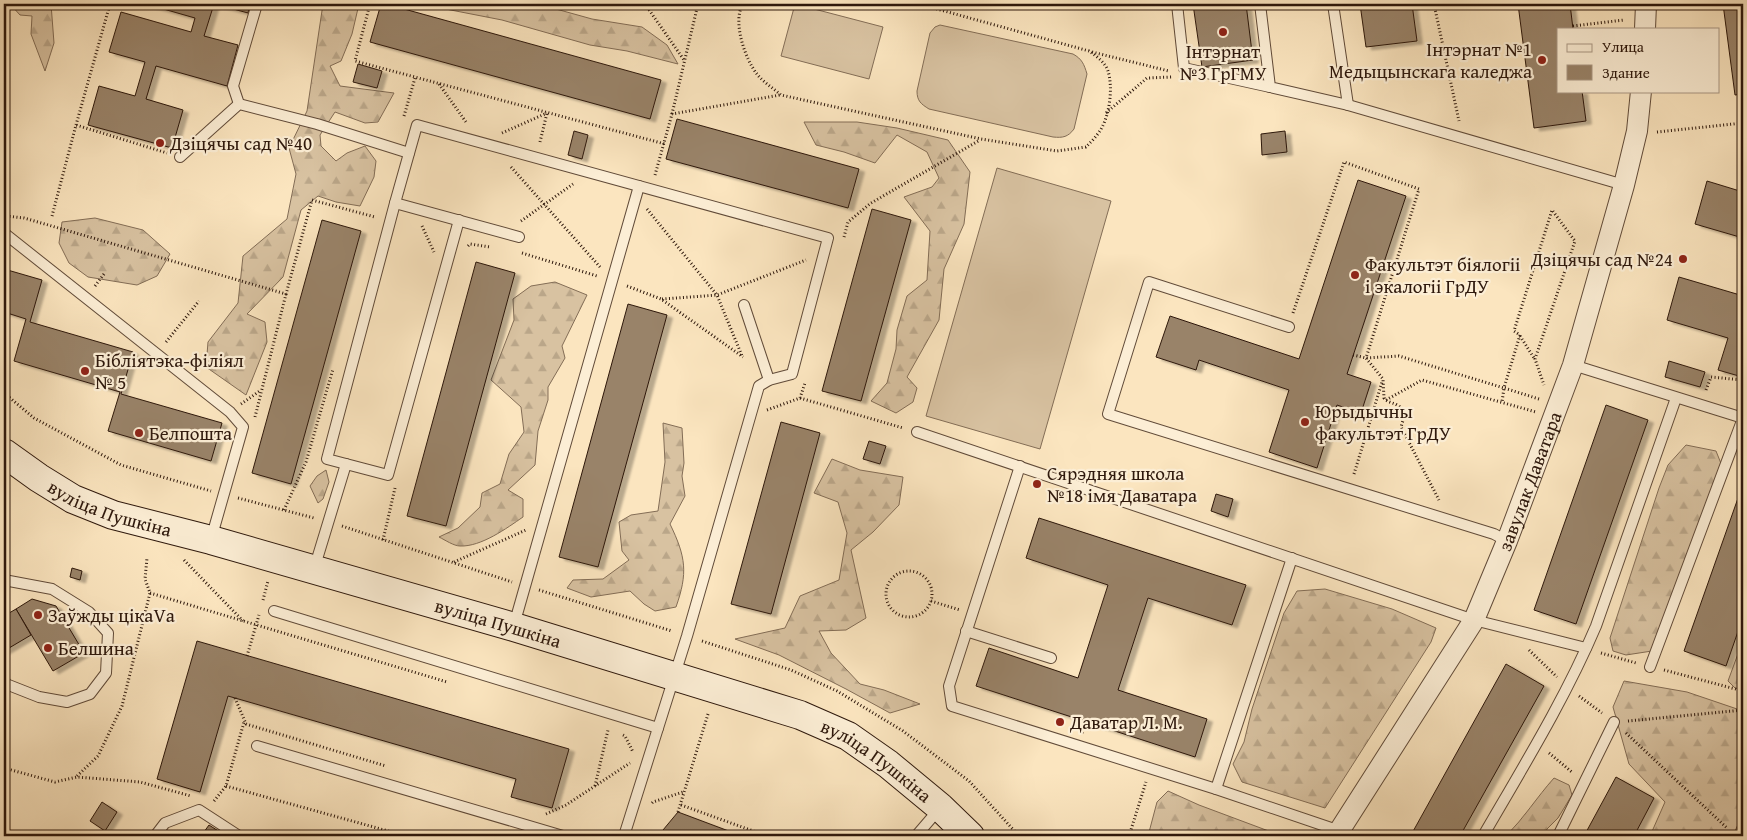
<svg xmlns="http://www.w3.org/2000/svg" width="1747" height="840" font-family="'Gentium Book Plus',serif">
	<defs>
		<pattern id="forest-firs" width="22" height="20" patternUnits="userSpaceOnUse" patternTransform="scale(1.25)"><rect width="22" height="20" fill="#d8c2a1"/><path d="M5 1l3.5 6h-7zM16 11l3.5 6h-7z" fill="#baa689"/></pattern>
		<filter id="shadow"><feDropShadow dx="5.5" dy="3" stdDeviation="1" flood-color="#0004"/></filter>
	</defs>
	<rect width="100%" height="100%" fill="#fbe5bf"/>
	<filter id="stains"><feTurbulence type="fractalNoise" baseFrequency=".004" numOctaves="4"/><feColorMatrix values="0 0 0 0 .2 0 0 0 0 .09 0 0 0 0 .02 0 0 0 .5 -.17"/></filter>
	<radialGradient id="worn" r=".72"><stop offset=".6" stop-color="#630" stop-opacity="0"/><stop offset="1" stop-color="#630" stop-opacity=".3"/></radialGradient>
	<g fill="url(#forest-firs)" stroke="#836d56">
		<path d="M10,4H51L54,43L45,71L31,34L32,16L20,15Z"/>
		<path d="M323,4H359L352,34L341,61L330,66L340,86L394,93L378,122L365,123L335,112L320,135L321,146L336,161L347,153L365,146L376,161L374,177L360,206L336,202L318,196L301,210L283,277L247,314L265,322L267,342L246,395L206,367L208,342L238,303L243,256L287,219L296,174L289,148L307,111Z"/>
		<path d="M420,4H538L592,19L642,27L667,45L678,64L627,51L590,45L502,20Z"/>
		<path d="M804,122H857L897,128L948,140L970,172L964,224L944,269L939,320L907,377L917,388L913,402L896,413L871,401L887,383L896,349L897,330L907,296L927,280L930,231L904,197L932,187L939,178L927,152L897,135L875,163L844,152L816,145Z"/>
		<path d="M95,218L143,230L170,254L157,276L137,285L88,277L69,263L59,243L62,222Z"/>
		<path d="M555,282L587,295L562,346L565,358L548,387V400L538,431L535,465L508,490L523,499V517C507,528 481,547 460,546C454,546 445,540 439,537L458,528L480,507L482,493L500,484L509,454L524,432L521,407L491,380L514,320L513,299L531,286Z"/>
		<path d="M663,423L682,428L684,463L682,476L685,496L670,524C686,557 688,573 676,607L655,611L644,604L630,591L591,597L567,588L573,580L603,579L629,560L622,551L619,522L631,515L658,511L665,462Z"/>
		<path d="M1686,445L1716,451L1722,466L1652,651L1626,655L1613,651L1610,638L1659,488L1668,465Z"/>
		<path d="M832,459L860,470L903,477L899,505L873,532L851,550L866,618L846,630L819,631L831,653L860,684L884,690L920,704L890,713L846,689L779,655L735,639L785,628L800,596L839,580L847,533L838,502L814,493Z"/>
		<path d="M326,470L329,482L323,499L318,503L310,486L317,476Z"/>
		<path d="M1325,589L1392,609L1436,628L1431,642L1325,808L1242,782L1233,764L1244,742L1252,709L1284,613L1297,591Z"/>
		<path d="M1743,640V690L1735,688L1728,681Z"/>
		<path d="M1624,681L1687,692L1743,711V836H1650L1665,802L1629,764L1613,707Z"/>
		<path d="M1554,778L1569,785L1572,795L1558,818L1547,829L1544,836H1506C1524,818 1537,797 1554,778Z"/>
		<path d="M1168,791L1199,805L1282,836H1148L1157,802Z"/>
	</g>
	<g fill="#d8c2a1" stroke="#836d56">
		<path d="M795,4L883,27L869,79L781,56Z"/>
		<path d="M940,25L1073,54C1082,59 1084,64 1087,74L1074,129C1068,137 1063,138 1053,137L929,109C921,104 917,101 917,91L930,33L935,27Z"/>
		<path d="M997,168L1111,201L1040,449L926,416Z"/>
	</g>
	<g fill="#998369" stroke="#2e180c" filter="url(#shadow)">
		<path d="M146,4H181L197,8L199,4H214L204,36L238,45L227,86L156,66L146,99L183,110L172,148L88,125L99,86L135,96L145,62L109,52L121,12L191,32L195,18Z"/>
		<path d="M215,4H250L248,13Z"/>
		<path d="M381,4H386L661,80L650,119L370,42Z"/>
		<path d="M1193,4H1246L1253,60L1202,67Z"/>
		<path d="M1360,4H1412L1417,41L1366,47Z"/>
		<path d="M1518,4H1570L1573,29H1558V91H1582L1586,121L1534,128Z"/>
		<path d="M1723,4H1743V94L1735,95Z"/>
		<path d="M358,64L382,71L377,88L353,82Z"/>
		<path d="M677,119L859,169L848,208L666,159Z"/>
		<path d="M574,131L588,135L582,159L568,155Z"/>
		<path d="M1285,131L1287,152L1262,155L1261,134Z"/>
		<path d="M1358,180L1406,196L1347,374L1371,382L1361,413L1337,405L1317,468L1269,452L1289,390L1199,360L1196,370L1156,357L1170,316L1299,359Z"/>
		<path d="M1707,181L1743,192V238L1695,224Z"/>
		<path d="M872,209L911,220L861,401L822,391Z"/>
		<path d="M322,220L361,231L291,484L252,473Z"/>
		<path d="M476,262L515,273L446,526L407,516Z"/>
		<path d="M4,269L42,280L30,322L133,352L121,394L222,423L211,461L108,431L120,392L14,361L26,319L4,312Z"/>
		<path d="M1679,277L1740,295L1743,284V362L1739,376L1718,370L1728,338L1667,320Z"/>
		<path d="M628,304L667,315L598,567L559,557Z"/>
		<path d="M1669,361L1705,372L1700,387L1665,377Z"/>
		<path d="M1606,405L1648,420L1576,624L1534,610Z"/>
		<path d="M781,422L820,433L771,614L731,604Z"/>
		<path d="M869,441L886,446L880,464L863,459Z"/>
		<path d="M1743,484V617L1726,666L1684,651Z"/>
		<path d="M1216,494L1233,499L1228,517L1211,511Z"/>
		<path d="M1039,518L1246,585L1232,625L1148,598L1118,690L1207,719L1195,757L976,686L989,648L1078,678L1108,585L1026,558Z"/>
		<path d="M72,568L82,571L80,580L70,577Z"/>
		<path d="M32,599L56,606L84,653L53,671L16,609Z"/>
		<path d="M16,609L31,635L4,651V616Z"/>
		<path d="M197,641L569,749L552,808L511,797L516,779L228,696L200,792L157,779Z"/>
		<path d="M1506,664L1544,686L1460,836H1413L1411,835Z"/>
		<path d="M1616,777L1654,798L1634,836H1584Z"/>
		<path d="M102,802L117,812L105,831L90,821Z"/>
		<path d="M678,812L742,836H658Z"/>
		<path d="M209,825L226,836H201Z"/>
	</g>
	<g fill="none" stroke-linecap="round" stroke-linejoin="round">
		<defs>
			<g id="lane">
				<path d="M1177,4L1184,68L1270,87"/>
				<path d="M1260,4L1270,87L1348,105L1624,185"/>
				<path d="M1333,4L1348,105"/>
				<path d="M4,10V15"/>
				<path d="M239,104L233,86L257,4"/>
				<path d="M180,157L239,104L317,124L409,153"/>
				<path d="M395,203L519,237"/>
				<path d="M4,233L230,412L243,427L211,539"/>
				<path d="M744,305L769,380"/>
				<path d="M1289,327L1149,282L1108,414L1494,534L1507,541"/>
				<path d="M1573,365L1743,418"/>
				<path d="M917,432L1474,620L1586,648"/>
				<path d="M346,464L388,475L459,220"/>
				<path d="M1020,466L949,686L952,706L1216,789L1340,831L1348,836"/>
				<path d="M314,569L346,464L327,459L395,203L417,125L828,238L792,374L769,380L759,386L687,636L624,836"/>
				<path d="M4,580L52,589L89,612L108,633L106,673L90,694L67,702L39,697L6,684L4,680"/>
				<path d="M274,611L658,728"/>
				<path d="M514,625L639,186"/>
				<path d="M966,631L1051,658"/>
				<path d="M1650,667L1743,418"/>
				<path d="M257,746L563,836"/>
				<path d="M1216,789L1292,558"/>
				<path d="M155,836L165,823L199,810L239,836"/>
				<path d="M916,836L940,808"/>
				<path d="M1483,836C1523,767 1565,699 1596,626L1676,398"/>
				<path d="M1558,836L1614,722"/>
				<path d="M1739,836L1743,827"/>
			</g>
			<g id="street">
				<path d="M1645,29L1646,4"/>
				<path id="s1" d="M1336,836L1474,620L1507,541L1573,365L1624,185L1637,131L1641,91"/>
			</g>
			<g id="secondary">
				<path id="s2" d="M4,453L39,478L73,499L113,515L211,540L514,627L800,715L848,736L888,764L940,807L970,836"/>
			</g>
		</defs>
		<use href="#lane" stroke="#614b39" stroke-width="12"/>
		<use href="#street" stroke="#614b39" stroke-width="22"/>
		<use href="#secondary" stroke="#2e180c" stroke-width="30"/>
		<g stroke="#2e180c" stroke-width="3" stroke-dasharray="1 2.5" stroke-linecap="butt">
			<path d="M370,4L355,61L665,144"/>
			<path d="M645,4L684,60"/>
			<path d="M726,4L741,8"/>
			<path d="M743,4C732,21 745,59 757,74C763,82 773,88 781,95L981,139L1057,151L1086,147C1091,142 1097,136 1101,129C1110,114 1113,87 1108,71C1105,62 1096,56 1089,51L919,4"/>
			<path d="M1434,4L1459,121"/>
			<path d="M1573,26L1624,20"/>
			<path d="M1092,52L1169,71"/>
			<path d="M439,84L466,122"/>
			<path d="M1106,113L1147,78L1172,77"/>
			<path d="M672,114L698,4"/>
			<path d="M404,116L415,78"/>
			<path d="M76,125L110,4"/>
			<path d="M1657,132L1743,123"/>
			<path d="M502,133L547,113"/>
			<path d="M540,142L547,113"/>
			<path d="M511,167L600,267"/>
			<path d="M655,175L672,114L780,95"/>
			<path d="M647,209L717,295L742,356"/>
			<path d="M6,216L24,218L286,294L312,200L375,217"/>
			<path d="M52,216L76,125L167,153"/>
			<path d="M521,221L573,184"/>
			<path d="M422,226L434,252"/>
			<path d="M844,237L848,222L871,203L980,140"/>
			<path d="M468,246L470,244L490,247"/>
			<path d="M522,253L597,276"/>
			<path d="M95,286L104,274"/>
			<path d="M627,286L661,299L743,357"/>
			<path d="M662,299L717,295L806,260"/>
			<path d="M1293,313L1344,162L1419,189L1366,358L1383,379L1384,398C1388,403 1392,402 1397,405C1401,407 1403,411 1405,414L1401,427L1439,500"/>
			<path d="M1520,336L1534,358"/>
			<path d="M166,342L199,301"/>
			<path d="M1353,355L1366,358L1399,356L1504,388L1502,402"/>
			<path d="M1706,390L1711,377L1743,380"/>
			<path d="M4,393L34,418L121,465L211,491"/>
			<path d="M800,398L903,428"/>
			<path d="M1539,399L1504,388L1520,335L1514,331L1552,210L1575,241L1535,359L1544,385"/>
			<path d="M1386,400L1422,380L1536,412"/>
			<path d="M241,404L261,390"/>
			<path d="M767,410L800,398L805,383"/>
			<path d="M255,417L286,294"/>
			<path d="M1354,474L1382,382"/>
			<path d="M238,498L314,518"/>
			<path d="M284,510L306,462L333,369"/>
			<path d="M342,526L512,582"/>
			<path d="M383,540L395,488"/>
			<path d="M184,560L243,621"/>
			<path d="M454,562L526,530"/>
			<circle cx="909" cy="594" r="23"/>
			<path d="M539,590L672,631"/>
			<path d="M150,593L447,682"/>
			<path d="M263,600L268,581"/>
			<path d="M931,601L960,610"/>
			<path d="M702,641L791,670L837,691L903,731L969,781L1019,836"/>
			<path d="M1529,650L1557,677"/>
			<path d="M1601,653L1636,663"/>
			<path d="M247,656L259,615"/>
			<path d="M1664,670L1743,691"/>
			<path d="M1579,696L1602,713"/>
			<path d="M235,698L246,724L386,766"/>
			<path d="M1628,721L1743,710"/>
			<path d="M1082,733L1086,721"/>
			<path d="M1626,733L1727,828"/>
			<path d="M623,735L625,736L633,752"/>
			<path d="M1549,753L1573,773"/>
			<path d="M4,768L55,782L77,777L140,782L191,796"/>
			<path d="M77,776L98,756L122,706L150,593L145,579L147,558"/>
			<path d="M226,786L406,836"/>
			<path d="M595,786L608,730"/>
			<path d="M214,801L226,786L244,722"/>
			<path d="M652,803L653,802L683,792"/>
			<path d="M681,805L767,836"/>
			<path d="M678,812L708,714"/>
			<path d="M546,814L566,805L630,763"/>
			<path d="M1129,836L1146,782"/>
		</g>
		<use href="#lane" stroke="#fceed5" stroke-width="10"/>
		<use href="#street" stroke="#fceed5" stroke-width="20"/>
		<use href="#secondary" stroke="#fceed5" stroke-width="28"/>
	</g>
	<g fill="#8f2418" stroke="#fceed5" stroke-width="2">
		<circle cx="1223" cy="32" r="5"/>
		<circle cx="1542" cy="60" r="5"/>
		<circle cx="160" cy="143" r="5"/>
		<circle cx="1683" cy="259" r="5"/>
		<circle cx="1355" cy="275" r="5"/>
		<circle cx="85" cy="371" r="5"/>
		<circle cx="1305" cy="422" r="5"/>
		<circle cx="139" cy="433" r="5"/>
		<circle cx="1037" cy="484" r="5"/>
		<circle cx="38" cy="615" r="5"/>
		<circle cx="48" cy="648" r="5"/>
		<circle cx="1060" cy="722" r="5"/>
	</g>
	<g text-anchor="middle" stroke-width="4.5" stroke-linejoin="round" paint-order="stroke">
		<g font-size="19" fill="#2e180c" stroke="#fceed5" text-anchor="start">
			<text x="1532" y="56" text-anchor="end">Інтэрнат №1<tspan x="1532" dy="22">Медыцынскага каледжа</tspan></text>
			<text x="1223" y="58" text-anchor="middle">Інтэрнат<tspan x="1223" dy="22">№3 ГрГМУ</tspan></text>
			<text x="170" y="150">Дзіцячы сад №40</text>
			<text x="1673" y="266" text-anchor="end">Дзіцячы сад №24</text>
			<text x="1365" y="271">Факультэт біялогіі<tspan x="1365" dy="22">і экалогіі ГрДУ</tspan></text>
			<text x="95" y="367">Бібліятэка-філіял<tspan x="95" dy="22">№ 5</tspan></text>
			<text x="1315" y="418">Юрыдычны<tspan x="1315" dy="22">факультэт ГрДУ</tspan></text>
			<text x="149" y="440">Белпошта</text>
			<text x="1047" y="480">Сярэдняя школа<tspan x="1047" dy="22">№18 імя Даватара</tspan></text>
			<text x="48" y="622">Заўжды цікаVа</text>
			<text x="58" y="655">Белшина</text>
			<text x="1070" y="729">Даватар Л. М.</text>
		</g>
		<g font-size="19" fill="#2e180c" stroke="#fceed5">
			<text dy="7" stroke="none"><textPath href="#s1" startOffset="406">завулак Даватара</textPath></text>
			<text dy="7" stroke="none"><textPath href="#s2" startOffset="121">вуліца Пушкіна</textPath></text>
			<text dy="7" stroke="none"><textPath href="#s2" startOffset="526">вуліца Пушкіна</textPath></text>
			<text dy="7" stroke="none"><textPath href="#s2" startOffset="931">вуліца Пушкіна</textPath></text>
		</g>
	</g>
	<rect width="1747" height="840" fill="none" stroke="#fbe5bf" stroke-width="20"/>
	<rect x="5" y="5" width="1737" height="830" fill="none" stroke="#2e180c" stroke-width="2.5"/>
	<rect x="10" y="10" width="1727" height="820" fill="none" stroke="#2e180c"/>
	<rect x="1557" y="28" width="162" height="65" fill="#fceed5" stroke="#aa9885"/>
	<rect x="1567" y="44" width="25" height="8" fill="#fceed5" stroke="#aa9885"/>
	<text x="1602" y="52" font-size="15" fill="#2e180c">Улица</text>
	<rect x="1567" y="65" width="25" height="15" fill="#998369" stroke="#aa9885"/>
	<text x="1602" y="78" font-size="15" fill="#2e180c">Здание</text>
	<rect width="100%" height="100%" filter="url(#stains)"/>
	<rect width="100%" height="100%" fill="url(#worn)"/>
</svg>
